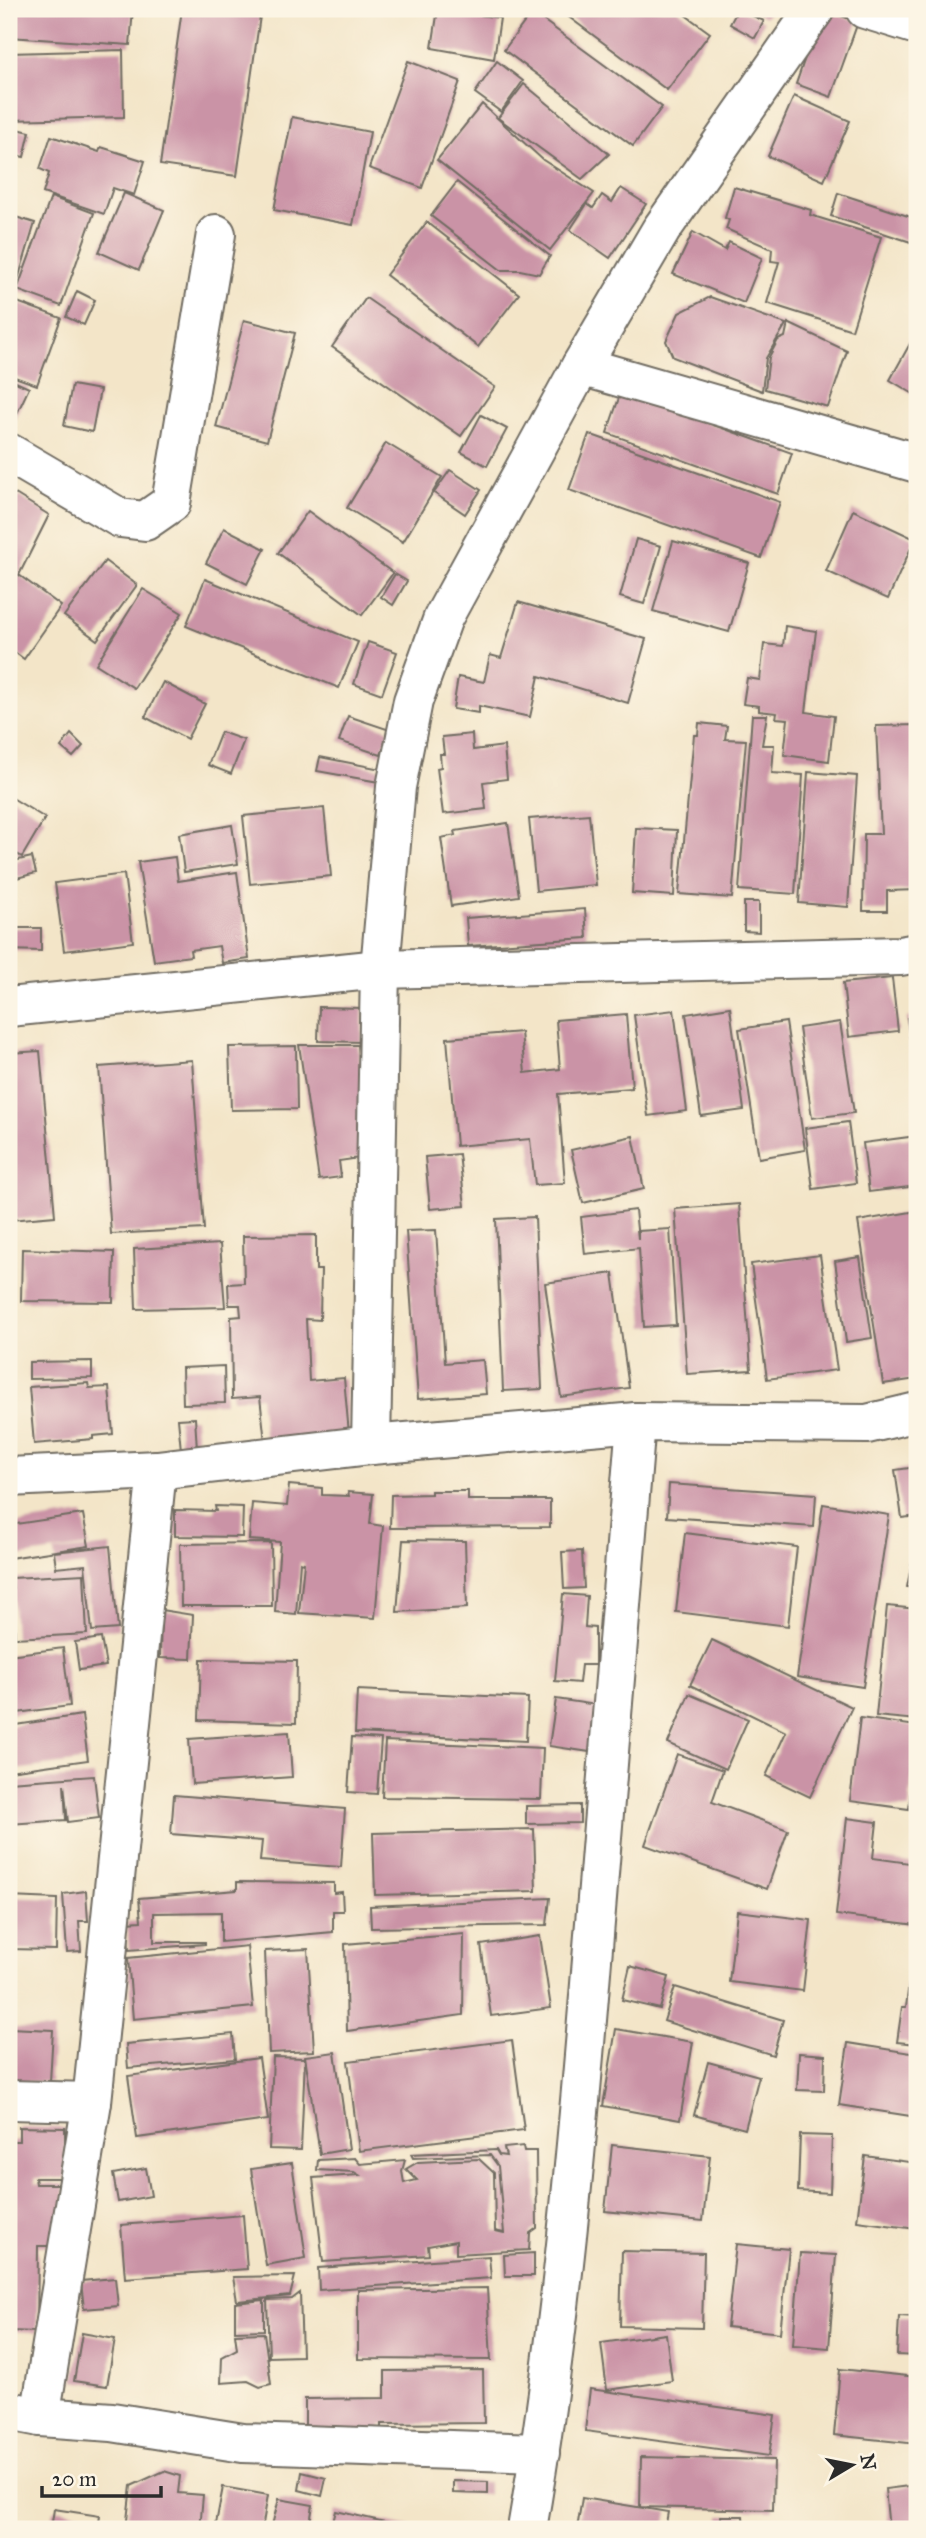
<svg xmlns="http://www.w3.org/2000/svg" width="926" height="2538" font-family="'IM FELL Great Primer',serif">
	<rect width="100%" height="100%" fill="#fcf5e5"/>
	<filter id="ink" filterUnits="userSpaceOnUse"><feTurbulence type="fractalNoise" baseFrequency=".0143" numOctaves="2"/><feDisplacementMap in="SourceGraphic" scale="14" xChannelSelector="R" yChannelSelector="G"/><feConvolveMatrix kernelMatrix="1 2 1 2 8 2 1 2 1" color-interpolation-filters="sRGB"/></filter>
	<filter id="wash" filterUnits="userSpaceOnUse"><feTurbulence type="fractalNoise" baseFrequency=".00686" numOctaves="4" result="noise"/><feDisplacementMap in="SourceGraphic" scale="28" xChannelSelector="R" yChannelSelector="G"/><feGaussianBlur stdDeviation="1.57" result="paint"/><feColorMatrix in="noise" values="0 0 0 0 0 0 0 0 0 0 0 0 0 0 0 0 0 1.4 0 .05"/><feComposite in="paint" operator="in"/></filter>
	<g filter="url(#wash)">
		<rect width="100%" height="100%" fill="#f3e5c8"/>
		<g id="blocks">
			<g fill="#ca93a6">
				<path d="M9,9H133L130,45L9,37Z"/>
				<path d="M182,9H261L237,176L160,165Z"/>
				<path d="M438,9L500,18L494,59L432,48Z"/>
				<path d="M558,9H677L710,33L667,90Z"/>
				<path d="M738,9L764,21L755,38L730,24Z"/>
				<path d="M751,9H771L765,17Z"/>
				<path d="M822,9L858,22L831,97L796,84Z"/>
				<path d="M532,12L662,107L633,146L504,50Z"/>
				<path d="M123,50L124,117L9,120V53Z"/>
				<path d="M408,61L460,81L422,188L369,168Z"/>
				<path d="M497,61L523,81L501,112L475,93Z"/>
				<path d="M524,84L609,154L582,179L498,118Z"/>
				<path d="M794,96L850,121L824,181L768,156Z"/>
				<path d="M482,104L543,160L594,193L550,250L437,160Z"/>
				<path d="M292,117L370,132L353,225L274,210Z"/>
				<path d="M9,127L30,132L24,157L9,154Z"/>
				<path d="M51,136L99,152L101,147L145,161L134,195L113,188L104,214L43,193L49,173L40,169Z"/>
				<path d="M457,182L550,256L539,274L520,270H501L431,216Z"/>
				<path d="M734,187L811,210L810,215L881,237L852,330L767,303L779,262L771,261L772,249L726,229L729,220L725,218Z"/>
				<path d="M621,188L646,204L610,258L570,230L587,204L593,208L602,195L612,202Z"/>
				<path d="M124,193L164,210L139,270L99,252Z"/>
				<path d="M838,193L917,219V244L831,216Z"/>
				<path d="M51,197L94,213L61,306L17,290Z"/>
				<path d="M9,215L35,223L16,286L9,283Z"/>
				<path d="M427,222L519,294L478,347L386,275Z"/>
				<path d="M693,232L725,250L729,242L762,258L744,303L673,274Z"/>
				<path d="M77,291L95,300L84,325L66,317Z"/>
				<path d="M710,297L786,324L766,358L762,391L673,357L666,341L679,313Z"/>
				<path d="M366,298L495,387L461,436L332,347Z"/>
				<path d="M9,299L61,318L37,385L9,375Z"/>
				<path d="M244,320L295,333L267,441L216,427Z"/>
				<path d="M788,323L847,351L828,407L765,389L769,357L778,340L785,337Z"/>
				<path d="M917,331V396L890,380Z"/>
				<path d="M9,379L29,388L13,422L9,420Z"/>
				<path d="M72,385L100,390L92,432L64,426Z"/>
				<path d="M621,392L792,453L778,494L607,433Z"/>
				<path d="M481,415L507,429L487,466L461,452Z"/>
				<path d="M589,434L780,502L761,558L569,490Z"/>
				<path d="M386,443L442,477L403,542L347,508Z"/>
				<path d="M450,470L481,490L465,514L434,493Z"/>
				<path d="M9,490L49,515L19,575L61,606L24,659L9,648Z"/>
				<path d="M853,510L915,539L888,599L826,571Z"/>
				<path d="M308,511L393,573L362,615L278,553Z"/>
				<path d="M224,528L265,549L247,584L206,563Z"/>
				<path d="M636,539L661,546L644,604L620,597Z"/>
				<path d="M673,541L749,563L729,632L653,611Z"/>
				<path d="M105,561L137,585L97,640L64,616Z"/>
				<path d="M395,574L407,581L393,605L381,597Z"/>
				<path d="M205,579L358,642L339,688L186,626Z"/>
				<path d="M143,589L182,613L134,688L96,664Z"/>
				<path d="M518,602L646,639L628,703L539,676L530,717L479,706V713L453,709L458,677L484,682L490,655L501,658Z"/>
				<path d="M785,626L816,631L806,712L834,716L829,761L784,755L788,719L776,718L777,713L759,711V706L743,704L747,678L760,680L764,644L783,646Z"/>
				<path d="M368,642L397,652L382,694L354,684Z"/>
				<path d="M163,682L205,704L187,739L145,717Z"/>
				<path d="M752,715H767L762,745H774L772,773L803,775L795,894L739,890Z"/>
				<path d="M348,716L390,730L381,755L339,741Z"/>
				<path d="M699,723L727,726L725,739L746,740L732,898L679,894L694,735H698Z"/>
				<path d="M917,725V890L887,891V911H863L864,834H881L876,726Z"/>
				<path d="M221,732L244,740L231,774L208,765Z"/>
				<path d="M71,734L83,746L73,757L61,747Z"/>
				<path d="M472,734L473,750L504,746L507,779L483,782L486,809L443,814L437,768L441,767L440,754H444L442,737Z"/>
				<path d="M320,757L381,769L379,782L317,771Z"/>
				<path d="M808,772L857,776L848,907L799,903Z"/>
				<path d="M9,796L45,818L22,857L9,850Z"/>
				<path d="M324,808L331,876L250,884L243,816Z"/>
				<path d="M589,814L596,885L536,891L529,819Z"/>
				<path d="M508,823L519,896L451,906L441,838L456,835L455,831Z"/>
				<path d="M232,825L238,864L184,872L179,834Z"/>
				<path d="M636,828L677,830L674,896L632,893Z"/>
				<path d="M32,857L36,873L9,880V862Z"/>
				<path d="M175,857L178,881L237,872L249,959L222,963L219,946L190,950L191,956L154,961L138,862Z"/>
				<path d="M124,874L133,942L64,951L55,883Z"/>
				<path d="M744,902H759V932L744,931Z"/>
				<path d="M585,909L587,938L468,946L466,918Z"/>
				<path d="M9,928H41V951L9,950Z"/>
				<path d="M892,978L898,1031L849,1037L843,983Z"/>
				<path d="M319,1007L363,1008L362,1042L318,1041Z"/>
				<path d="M730,1007L744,1110L701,1116L686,1014Z"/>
				<path d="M674,1010L687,1111L648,1116L634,1015Z"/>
				<path d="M626,1014L632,1088L558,1094L565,1183L535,1185L530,1139L456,1146L447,1038L521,1032L525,1073L560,1069L556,1020Z"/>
				<path d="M917,1017V1082H916L907,1018Z"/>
				<path d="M786,1022L805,1150L759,1158L739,1029Z"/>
				<path d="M840,1022L854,1113L812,1118L799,1028Z"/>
				<path d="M299,1045H358L373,1156L339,1161L341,1177L319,1180Z"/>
				<path d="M296,1046L297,1109L231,1110L229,1047Z"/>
				<path d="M40,1051L55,1216L10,1220L9,1053Z"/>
				<path d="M192,1060L204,1229L111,1234L99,1067Z"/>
				<path d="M848,1122L856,1183L813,1189L805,1128Z"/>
				<path d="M633,1136L644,1189L583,1203L571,1150Z"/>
				<path d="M917,1136V1186L869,1192L863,1143Z"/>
				<path d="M459,1154L465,1206L430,1209L425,1157Z"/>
				<path d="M739,1204L751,1370L687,1374L675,1209Z"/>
				<path d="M635,1210L638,1239V1231L670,1229L676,1325L644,1327L639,1248L585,1254L581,1217Z"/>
				<path d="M917,1211V1379L883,1384L858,1221Z"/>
				<path d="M535,1217L542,1389L503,1391L496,1219Z"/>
				<path d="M436,1230L445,1363L483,1360L486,1394L418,1399L406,1231Z"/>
				<path d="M316,1235V1270H321L320,1320L306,1319L309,1381L344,1378L349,1434L265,1442L260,1397L232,1399L231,1317L241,1316L240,1305H229L228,1284L244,1283L243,1236Z"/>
				<path d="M220,1244L225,1307L136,1309L134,1249Z"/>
				<path d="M22,1249L114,1252L113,1302L21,1301Z"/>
				<path d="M820,1255L837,1370L767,1379L751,1264Z"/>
				<path d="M860,1257L872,1338L846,1342L835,1261Z"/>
				<path d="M613,1273L629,1388L561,1397L545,1283Z"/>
				<path d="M92,1361V1378L29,1379V1362Z"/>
				<path d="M224,1366L225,1403L183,1404L182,1368Z"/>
				<path d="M88,1383L89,1388L109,1387L113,1434L93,1436V1439L34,1444L29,1387Z"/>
				<path d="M195,1418L197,1449L181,1450L178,1419Z"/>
				<path d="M917,1467V1516L902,1518L895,1470Z"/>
				<path d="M669,1484L816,1494L814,1527L667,1517Z"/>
				<path d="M289,1485L322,1488V1495L349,1496L348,1492L373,1494L370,1524L383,1526L375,1618L299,1613L304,1563L300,1562L296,1614L275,1612L280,1542L249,1540L252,1503L287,1506Z"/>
				<path d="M431,1491H468V1500H550V1527L390,1528L391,1495L431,1494Z"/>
				<path d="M823,1504L889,1515L863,1687L797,1677Z"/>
				<path d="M215,1506L243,1507L242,1537L175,1536V1510L216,1511Z"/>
				<path d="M83,1514L89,1546L9,1558V1525Z"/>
				<path d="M685,1533L797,1547L788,1626L676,1612Z"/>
				<path d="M403,1540L465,1541L467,1608L397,1612Z"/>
				<path d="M916,1542H917V1589L907,1587Z"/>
				<path d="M271,1543L272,1606H181L180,1544Z"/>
				<path d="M110,1546L118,1629L92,1631L85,1565L56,1568L54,1552Z"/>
				<path d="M582,1551L584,1588L564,1589L562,1552Z"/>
				<path d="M84,1574L87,1634L15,1638L12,1578Z"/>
				<path d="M563,1594L587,1596L585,1627L595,1628V1665H581L579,1683L555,1681Z"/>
				<path d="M887,1606L917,1609V1720L876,1716Z"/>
				<path d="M161,1610L193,1615L191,1659L160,1658Z"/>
				<path d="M101,1638L106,1666L79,1670L75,1642Z"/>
				<path d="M712,1640L852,1707L810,1797L766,1776L786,1732L690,1685Z"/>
				<path d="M63,1648L70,1706L9,1714V1655Z"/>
				<path d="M201,1659L297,1661L296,1723L199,1720Z"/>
				<path d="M357,1690L528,1698L526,1741L355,1733Z"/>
				<path d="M689,1694L748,1719L726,1769L668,1743Z"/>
				<path d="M556,1699L597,1705L590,1752L549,1746Z"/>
				<path d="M82,1715L88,1760L9,1771V1726Z"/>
				<path d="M860,1718L917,1726L909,1809L850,1801Z"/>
				<path d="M289,1732L292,1777L192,1784L189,1739Z"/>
				<path d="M352,1737L381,1739L377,1794L348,1792Z"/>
				<path d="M385,1741L543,1748L541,1799L382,1797Z"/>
				<path d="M677,1754L723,1770L712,1802L788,1830L767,1889L645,1845Z"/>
				<path d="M94,1776L99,1818L68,1822L64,1784L66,1820L9,1824V1782Z"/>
				<path d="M174,1795L345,1809L341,1867L260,1861L262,1841L171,1834Z"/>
				<path d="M580,1805V1823L526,1824V1806Z"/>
				<path d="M847,1818L877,1822L873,1858L917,1864V1925L836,1915Z"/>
				<path d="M534,1829L536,1891L375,1895L373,1833Z"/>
				<path d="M237,1882L334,1883V1893L342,1892L343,1911H333V1932L221,1942V1912L154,1913V1942H205V1944L129,1950L127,1922L141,1921L139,1898L237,1890Z"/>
				<path d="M86,1891L88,1921H79L81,1951L67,1952L63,1894Z"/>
				<path d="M9,1897L57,1899L56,1950L9,1949Z"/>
				<path d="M550,1898L547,1925L371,1928L370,1906Z"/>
				<path d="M737,1911L811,1920L803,1991L729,1982Z"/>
				<path d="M464,1934L463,2015L347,2031L345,1944Z"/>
				<path d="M540,1936L551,2008L491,2016L481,1945Z"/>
				<path d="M914,1943L917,1944V2044L897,2042L902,2007H906Z"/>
				<path d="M247,1946L253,2007L133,2019L128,1958Z"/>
				<path d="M308,1949L314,2051L269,2053L265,1951Z"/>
				<path d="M630,1966L669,1977L660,2009L622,2000Z"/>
				<path d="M675,1987L783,2020L773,2055L664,2021Z"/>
				<path d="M9,2028L53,2030L50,2082L9,2081Z"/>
				<path d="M616,2029L693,2042L680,2120L603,2106Z"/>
				<path d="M233,2034L235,2059L128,2068L126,2044Z"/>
				<path d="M512,2040L524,2130L359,2151L348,2061Z"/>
				<path d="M848,2043L917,2054V2117L839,2105Z"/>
				<path d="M335,2052L349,2149L320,2154L305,2056Z"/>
				<path d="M799,2053L825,2055L824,2091L797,2090Z"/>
				<path d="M273,2057L305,2058L301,2150L269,2149Z"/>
				<path d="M259,2058L268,2120L137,2138L128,2076Z"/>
				<path d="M708,2062L759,2076L745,2129L694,2115Z"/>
				<path d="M19,2127L65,2128V2178H35L36,2184H64L63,2246H38L37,2332L9,2331V2141H19Z"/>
				<path d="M800,2135L832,2136L830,2193L798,2191Z"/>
				<path d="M612,2145L710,2156L703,2221L605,2211Z"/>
				<path d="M523,2146L524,2151H536L537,2228L530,2233L529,2250L456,2254V2241L428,2246L429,2255L323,2262L313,2178L359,2175L354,2172L317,2170L318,2160L355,2158L360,2164L405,2160L402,2171L404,2183L417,2180L406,2169L418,2162L479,2159L494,2173L495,2231L504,2233L498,2166L490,2155L413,2158L411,2154L496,2150L499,2155L506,2156L504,2148Z"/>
				<path d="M865,2156L917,2163V2229L857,2221Z"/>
				<path d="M292,2163L306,2258L266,2265L251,2169Z"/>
				<path d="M146,2168L151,2196L118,2202L113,2174Z"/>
				<path d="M243,2215L247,2269L125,2278L121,2225Z"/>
				<path d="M736,2244L789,2249L780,2333L727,2327Z"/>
				<path d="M622,2251L704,2253L702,2328L620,2326Z"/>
				<path d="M534,2253V2276H505L504,2255Z"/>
				<path d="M800,2253L836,2255L829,2348L793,2345Z"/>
				<path d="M489,2256L491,2278L319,2290L318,2268Z"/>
				<path d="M295,2276L290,2296L237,2301L233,2277Z"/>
				<path d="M115,2278L118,2306L84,2309L81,2281Z"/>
				<path d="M487,2288L491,2360L358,2359V2290Z"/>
				<path d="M300,2293L302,2356L269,2357L267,2300L292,2299Z"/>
				<path d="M264,2300V2330L235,2331V2303Z"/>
				<path d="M899,2316L917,2317V2356L897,2355Z"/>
				<path d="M82,2333L115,2339L107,2386L74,2381Z"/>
				<path d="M264,2333L271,2384L260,2387L248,2381L221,2383L222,2357L237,2349L235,2334Z"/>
				<path d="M666,2334L672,2381L607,2390L601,2343Z"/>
				<path d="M840,2369L917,2377V2444L834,2435Z"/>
				<path d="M483,2370L484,2423L381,2424V2433L305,2434V2399L385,2398V2371Z"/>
				<path d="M590,2389L775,2415L769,2456L585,2431Z"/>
				<path d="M641,2457L774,2460L773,2510L640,2507Z"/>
				<path d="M164,2471L180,2476L178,2493L203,2495L200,2529H126L131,2486Z"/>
				<path d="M302,2472L326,2478L322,2496L299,2490Z"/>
				<path d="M453,2481L488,2482V2494L453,2493Z"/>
				<path d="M917,2485V2529H889L885,2489Z"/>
				<path d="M223,2487L268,2495L262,2529H215Z"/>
				<path d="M582,2498L668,2512L665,2529H577Z"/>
				<path d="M279,2499L313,2505L309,2529H271Z"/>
				<path d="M54,2509L100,2516L98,2529H51Z"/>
				<path d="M336,2511L412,2528V2529H331Z"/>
				<path d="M721,2516H743L744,2529H721Z"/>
			</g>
		</g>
	</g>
	<g filter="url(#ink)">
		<use href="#blocks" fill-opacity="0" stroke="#716c62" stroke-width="2"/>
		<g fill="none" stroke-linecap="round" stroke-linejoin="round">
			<defs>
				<g id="street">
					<path d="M865,9L917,25"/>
					<path d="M581,366L917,463"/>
					<path d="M9,453L120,518L145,521L171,503L216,234"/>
					<path d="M9,1007L380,969L900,956L917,953"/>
					<path d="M371,1445L380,969L396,787L413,701L443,618L581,366L661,230L815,9"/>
					<path d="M9,1477L157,1470L371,1445L636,1422L867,1424L917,1412"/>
					<path d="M9,2100L92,2102"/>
					<path d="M9,2411L40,2417L112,2422L243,2443L540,2453"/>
					<path d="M40,2417L92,2102L157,1470"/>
					<path d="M527,2529C561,2333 578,2134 594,1935C608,1764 622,1593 636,1422"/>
				</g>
			</defs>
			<use href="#street" stroke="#716c62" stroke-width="42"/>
			<use href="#street" stroke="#fff" stroke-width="38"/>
		</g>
	</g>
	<rect width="926" height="2538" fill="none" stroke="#fcf5e5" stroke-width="35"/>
	<g transform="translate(852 2465) rotate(80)" stroke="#fcf5e5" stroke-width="5" paint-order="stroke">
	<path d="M0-5L12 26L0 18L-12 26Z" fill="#2b2b2b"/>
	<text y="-10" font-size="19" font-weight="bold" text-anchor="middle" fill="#2b2b2b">N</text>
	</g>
	<path d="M42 2486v10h119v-10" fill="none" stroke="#2b2b2b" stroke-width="3.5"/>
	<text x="52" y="2486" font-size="21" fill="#2b2b2b" stroke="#fcf5e5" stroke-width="5" paint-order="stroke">20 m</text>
</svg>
